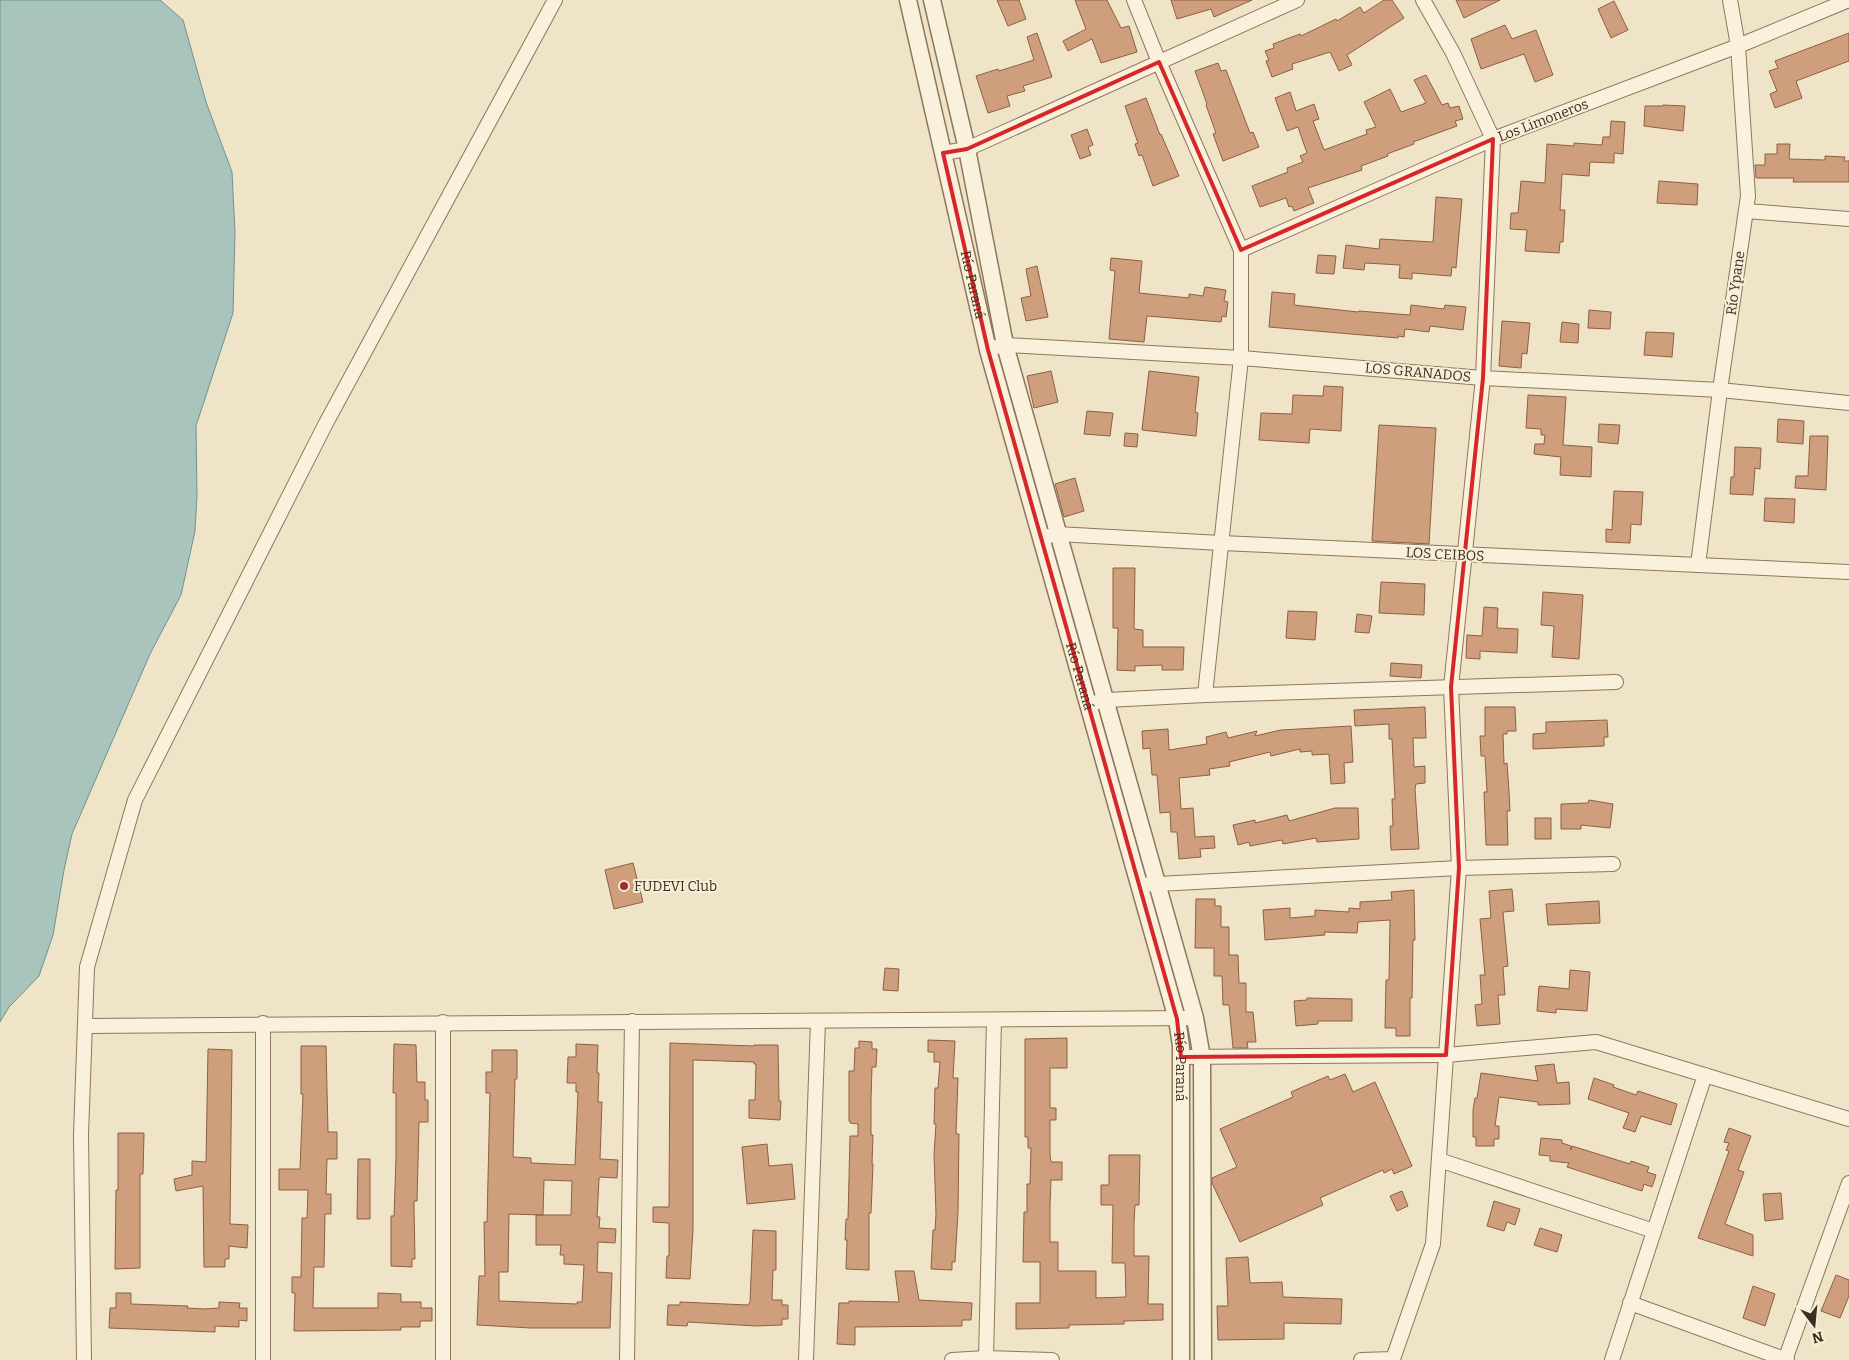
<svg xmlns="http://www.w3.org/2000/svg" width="1849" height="1360" font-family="Bitter,serif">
	<rect width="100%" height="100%" fill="#f0e4c8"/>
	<path fill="#a9c4bc" stroke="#6f938a" d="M0,0H160L183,20L206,102L232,172L235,232L233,313L196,426L197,496L195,531L181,595L150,654L72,834L64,870L53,935L39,976L9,1007L0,1022Z"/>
	<g fill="#cf9f7d" stroke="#8d5f41" fill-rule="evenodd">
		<path d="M997,0H1019L1026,19L1008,26Z"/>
		<path d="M1075,0H1107L1121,28L1129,26L1137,52L1101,63L1092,39L1068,51L1063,41L1086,29Z"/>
		<path d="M1171,0H1252L1214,17L1211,9L1177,19Z"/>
		<path d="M1384,0H1392L1404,18L1347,55L1352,65L1339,71L1330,52L1292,64L1293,69L1272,77L1266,61L1269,60L1265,51L1274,48L1273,44L1300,34L1301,36L1336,19L1337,21L1360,7L1364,13Z"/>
		<path d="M1456,0H1500L1464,18Z"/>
		<path d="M1614,1L1628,30L1611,38L1598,9Z"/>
		<path d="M1505,25L1512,39L1536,30L1553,75L1535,82L1524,54L1481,69L1471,39Z"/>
		<path d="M1037,33L1052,77L1023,86L1025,91L1007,96L1010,106L988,113L976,76L998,69L999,71L1034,60L1027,37Z"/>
		<path d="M1849,33V61L1796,81L1802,98L1775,108L1770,94L1777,91L1769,71L1778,68L1775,61Z"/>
		<path d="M1218,63L1221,71L1226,70L1250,133L1253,132L1259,147L1223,161L1213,134L1216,133L1206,105L1207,104L1195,71Z"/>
		<path d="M1426,75L1442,105L1448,103L1450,108L1459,106L1463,119L1455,121L1457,126L1413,142L1414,144L1387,154L1388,156L1361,166L1362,170L1308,188L1314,203L1294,211L1292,206L1289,207L1286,198L1260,207L1252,186L1288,172L1287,168L1303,162L1300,156L1307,153L1298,127L1287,131L1275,98L1290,92L1296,111L1314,104L1319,119L1313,121L1324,150L1367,134L1366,130L1376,127L1364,102L1390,89L1401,112L1426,103L1414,80Z"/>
		<path d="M1146,98L1160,135L1161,134L1179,176L1153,186L1142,155L1139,156L1135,144L1138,143L1125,106Z"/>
		<path d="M1663,105L1685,106L1683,131L1644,126L1645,106H1663Z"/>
		<path d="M1611,121L1625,122L1623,154L1614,153V163L1590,162L1589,176L1562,174L1560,210H1565L1563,242H1560L1559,253L1525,251L1527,230L1510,229L1511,213H1518L1521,181L1545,183L1547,144L1574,146V143L1602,145L1603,137H1610Z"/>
		<path d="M1087,129L1093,145L1088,147L1091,155L1080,159L1071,135Z"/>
		<path d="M1777,144H1790L1789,159L1825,160V156L1845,157L1844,161H1849V182H1793L1794,178H1756L1755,165H1765V154H1777Z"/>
		<path d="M1659,181L1698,184L1697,205L1657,203Z"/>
		<path d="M1436,197L1462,199L1456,268L1452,267L1451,276L1412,273V279L1399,278L1400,265L1365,263L1364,270L1343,268L1346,245L1379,249L1380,239L1433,242Z"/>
		<path d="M1318,255L1336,256L1334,274L1316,273Z"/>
		<path d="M1111,258L1142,261L1139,293L1189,298V294L1203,296L1205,287L1226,290L1224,301L1228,302L1226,317L1222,316L1221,322L1147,316L1144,342L1109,339L1115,271L1110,270Z"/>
		<path d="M1037,266L1048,317L1026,321L1021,298L1031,296L1026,269Z"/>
		<path d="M1272,292L1295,294L1294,305L1358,312L1359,311L1410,315L1411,305L1444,309L1445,305L1466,307L1463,330L1430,326L1429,332L1405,329L1404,337L1398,336V338L1269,327Z"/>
		<path d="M1589,310L1611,312L1610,329L1588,328Z"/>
		<path d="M1502,321L1530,323L1527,354L1522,353L1521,368L1499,366Z"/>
		<path d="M1562,322L1579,324L1578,343L1560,342Z"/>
		<path d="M1646,332L1674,333L1672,357L1644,355Z"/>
		<path d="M1051,371L1058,402L1034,408L1027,376Z"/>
		<path d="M1149,371L1199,377L1195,412L1198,413L1196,436L1142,430Z"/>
		<path d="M1324,386L1343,387L1341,431L1310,429L1309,443L1259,440L1261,413L1292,414L1293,395L1323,396Z"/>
		<path d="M1528,395L1566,397L1563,445L1592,447L1591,477L1560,475L1561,457L1534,454L1535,444H1544L1545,435H1541V429L1526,428Z"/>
		<path d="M1087,411L1113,413L1110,436L1084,434Z"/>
		<path d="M1778,419L1804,421L1803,444L1777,442Z"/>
		<path d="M1599,424L1620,425L1618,444L1598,442Z"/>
		<path d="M1379,425L1436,428L1429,544L1372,541Z"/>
		<path d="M1125,433L1138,434L1137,447L1124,446Z"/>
		<path d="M1810,436H1828L1826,490L1795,488L1796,476H1808Z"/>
		<path d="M1735,447L1761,448L1760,469L1755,468L1753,495L1730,494L1731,477H1734Z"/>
		<path d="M1075,478L1084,511L1064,517L1055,484Z"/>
		<path d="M1614,491L1643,492L1641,525L1631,524L1630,543L1606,542V529L1612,530Z"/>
		<path d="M1765,498L1795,499L1794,523L1764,521Z"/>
		<path d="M1113,568H1135L1134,629L1143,630V647H1184L1183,670H1162V665L1135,666V671L1117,670L1118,628H1113Z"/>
		<path d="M1381,582L1425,584L1424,615L1379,613Z"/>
		<path d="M1543,592L1583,595L1579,659L1552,657L1554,626L1541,625Z"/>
		<path d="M1484,607L1498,608L1497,628L1518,629L1517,653L1480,651V659L1466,658L1467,635L1482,636Z"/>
		<path d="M1288,611L1317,612L1315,640L1286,638Z"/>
		<path d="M1357,614L1372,616L1369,633L1355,632Z"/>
		<path d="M1391,663L1422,665L1421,678L1390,676Z"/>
		<path d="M1425,707L1426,738H1413L1414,767L1425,766V783L1416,784L1415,789L1419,849L1391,850L1390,826H1393L1392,799H1395L1392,739H1389V724L1355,726L1354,710Z"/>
		<path d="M1485,707H1515L1516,731H1507V734H1503L1504,764L1507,763L1509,791L1510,811H1507L1508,845H1486L1484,792H1487L1485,756H1481L1480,736H1485Z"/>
		<path d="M1607,720L1608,737H1604V746L1533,749V734L1546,733V722Z"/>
		<path d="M1351,726L1353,762L1344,763L1345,783L1331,784L1329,754L1312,755V751L1300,752V749L1271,756L1270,752L1229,762L1230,766L1209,769L1210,775L1179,778L1181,809L1193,808L1195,837L1214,836L1215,848L1200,849L1201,857L1179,859L1177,832H1171L1170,812L1160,813L1157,775H1152L1150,748L1143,749L1142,731L1168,729L1169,750L1207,744L1206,737L1226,732L1228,738L1257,731L1255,736L1281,730Z"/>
		<path d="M1589,800L1613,804L1610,828L1581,825V829H1561V804L1588,803Z"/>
		<path d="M1335,808H1358L1359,839L1317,842L1316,838L1283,844L1282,840L1250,846L1249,842L1238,845L1233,825L1255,820V823L1287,815L1289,821Z"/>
		<rect x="1535" y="818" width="16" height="21"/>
		<path d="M633,863L643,902L614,909L605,870Z"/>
		<path d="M1512,889L1514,911L1503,912L1508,966L1503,967L1505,995H1498L1500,1024L1477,1026L1475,1005L1482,1004L1480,975H1485L1480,919L1491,918L1489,891Z"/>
		<path d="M1414,890L1415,940H1413L1412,998H1410V1036H1396V1028H1385L1386,980H1389L1390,920L1358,922L1357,933L1324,932L1325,935L1265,940L1263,910L1290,908V918L1315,916V910L1349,912V908L1360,909V902L1392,900L1391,892Z"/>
		<path d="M1196,899H1215V906H1221V927H1229V955H1238L1239,983H1246V1012H1253L1256,1042H1247L1248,1048H1233L1229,1005H1223L1222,976H1214V948H1195Z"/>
		<path d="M1599,901L1600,923L1548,925L1546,904Z"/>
		<path d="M885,968L899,969L898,991L883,990Z"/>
		<path d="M1570,970L1590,972L1587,1011L1556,1009V1013L1537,1011L1539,986L1569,989Z"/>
		<path d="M1307,998L1352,999V1021H1318V1024L1296,1026L1294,1001L1307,1000Z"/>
		<path d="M1067,1038V1068H1050V1108H1056V1120H1050V1155L1051,1162H1062V1180H1051L1050,1205V1242H1058V1271H1096V1298L1126,1297L1125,1263H1112L1113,1205H1101V1185H1109V1155H1140L1139,1205H1135L1134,1222V1256H1149L1148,1304H1163V1320L1124,1321V1324L1069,1325V1328L1016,1329V1303H1040V1262H1023L1024,1212H1027V1184H1030L1031,1148H1028V1137H1025V1039Z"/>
		<path d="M928,1040L955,1041L953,1078H958L956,1134H959L958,1212L955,1262H952V1270L931,1269L933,1230H935L936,1214L934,1154L936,1124H934L935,1088H938L940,1062H934V1052H928Z"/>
		<path d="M859,1041L872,1042V1049H877L876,1067H872L871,1099V1135H873L872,1164H873L871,1213H869V1270L846,1269L847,1240H845L846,1219H848L850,1136H858V1124L850,1123V1121H849V1071H854L855,1048H859Z"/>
		<path d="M670,1043L754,1046V1045H778L779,1101H781L780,1120L749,1118V1100H755L756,1064H754V1062L693,1060V1229L690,1279L666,1278L667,1256H669V1223L653,1222V1207H669Z"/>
		<path d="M394,1044L416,1045L417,1082H425V1100H428V1122H419L417,1201H414V1209L415,1259H412V1267L391,1266V1216H394L396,1159V1093H393Z"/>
		<path d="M576,1044L598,1045L597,1073H599L598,1102H602L600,1159L618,1160L617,1178L600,1177L599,1179L597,1217H600L599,1228L616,1229L615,1243L598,1242L597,1272L612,1273L610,1328H531L477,1325L479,1276H485L484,1222H487L490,1093H486V1072H492V1050H517V1079H515L513,1157L531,1158V1163L575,1165L578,1092H576V1083H567L568,1057H576ZM544,1180L572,1181L571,1215H536V1245H561L560,1255H564V1264L584,1265L582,1302H577V1304L499,1301V1272H508L509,1214L543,1215Z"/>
		<path d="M301,1046H326L328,1132H337V1159H327L326,1194H331V1214H325L324,1267H314L313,1308H378V1293L401,1294V1302H421V1308H432V1321H420V1327H401V1330L294,1331L295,1293H292V1277H301L302,1218H307L308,1190H279V1169H300L303,1094H301Z"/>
		<path d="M208,1049L232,1050L230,1224L248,1225L247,1248L229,1246V1259H225V1267H204L203,1186L176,1191L174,1179L192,1175V1161L206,1162Z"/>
		<path d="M1554,1064L1557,1083L1569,1082L1570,1104L1538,1105V1102L1499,1097L1495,1126H1499V1139H1494V1146H1476V1137H1473V1110L1475,1098H1477L1481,1073L1538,1081L1535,1066Z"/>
		<path d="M1345,1074L1353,1092L1375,1082L1412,1166L1394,1174L1392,1169L1384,1173L1383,1170L1320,1198L1323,1205L1240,1242L1212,1183V1178L1237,1167L1220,1129L1293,1097L1291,1092L1328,1076L1330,1080Z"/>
		<path d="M1594,1078L1614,1085L1613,1087L1636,1095L1638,1091L1677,1104L1671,1125L1641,1116L1635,1132L1623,1128L1629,1113L1588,1099Z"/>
		<path d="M1729,1128L1751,1136L1738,1170L1744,1172L1725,1224L1753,1235V1256L1698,1238L1729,1151L1726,1150L1729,1143L1724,1142Z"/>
		<path d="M118,1133H144L143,1174H140V1268L115,1269L116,1190H118Z"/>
		<path d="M1541,1138L1562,1140V1143L1571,1146V1150L1572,1146L1630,1164L1631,1161L1649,1167L1647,1172L1656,1175L1652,1187L1644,1184L1642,1191L1567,1167L1569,1163L1550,1161V1156L1539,1155Z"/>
		<path d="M767,1144L769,1166L792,1164L795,1199L747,1204L742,1147Z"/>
		<path d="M358,1159H370V1219H357Z"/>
		<path d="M1402,1191L1408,1206L1397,1211L1390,1196Z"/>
		<path d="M1781,1193L1783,1219L1765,1221L1763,1194Z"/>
		<path d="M1494,1201L1520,1209L1515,1225L1507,1222L1504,1231L1487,1226Z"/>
		<path d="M1540,1228L1562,1235L1557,1252L1534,1245Z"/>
		<path d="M753,1230L776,1231V1270H773L772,1300H782V1305H788V1319H782V1325L756,1326L688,1322L687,1326L667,1325L668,1305H680V1302L748,1305L750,1302Z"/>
		<path d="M1248,1257L1250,1283L1282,1282L1283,1297L1342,1299L1341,1324L1284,1323V1339L1218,1340L1217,1306H1228L1226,1258Z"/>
		<path d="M895,1271H914L919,1300L972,1303L971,1320H962V1326L855,1327V1345L837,1344L839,1303H849V1301L899,1302Z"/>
		<path d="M1836,1275L1849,1280V1296L1840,1318L1821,1311Z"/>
		<path d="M1753,1286L1775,1294L1765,1326L1743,1318Z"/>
		<path d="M116,1293H131V1304L188,1306L187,1308L204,1309L219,1308V1302L240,1303L239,1308H247V1321L239,1320V1327L215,1326V1332L109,1328L110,1308H116Z"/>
	</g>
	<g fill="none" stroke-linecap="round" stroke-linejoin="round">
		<defs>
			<g id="minor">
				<path d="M1134,0L1159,62L1241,250V358L1205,695"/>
				<path d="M943,153L967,149L1297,0"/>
				<path d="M1746,211L1849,219"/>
				<path d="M1241,250L1493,139L1738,46L1849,0"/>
				<path d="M996,347L1005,345L1241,358L1483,378L1720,390L1849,403"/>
				<path d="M1049,536L1057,534L1221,543L1849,572"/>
				<path d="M1698,565L1720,390L1748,196L1738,46L1730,0"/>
				<path d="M1088,704L1107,700L1205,695L1616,682"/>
				<path d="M1139,885L1459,868L1613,864"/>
				<path d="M443,1022V1360"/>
				<path d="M85,1026L1195,1018"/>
				<path d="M1181,1057L1446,1055L1596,1042L1849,1119"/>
				<path d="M1439,1160L1654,1231"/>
				<path d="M1630,1303L1787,1360"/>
				<path d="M986,1358L994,1020"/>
				<path d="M84,1360L81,1135L87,967L135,800L325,425L555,0"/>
				<path d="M263,1360V1023"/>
				<path d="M627,1360L632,1021"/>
				<path d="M806,1360L818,1021"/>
				<path d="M952,1360L986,1358L1052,1360"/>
				<path d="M1361,1360L1393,1359L1433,1244L1459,868L1451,687L1483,378L1493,139L1453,53L1423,0"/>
				<path d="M1612,1360L1705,1075"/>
				<path d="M1785,1360L1849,1183"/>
			</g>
			<g id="tertiary">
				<path id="s1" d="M908,0L988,350L1177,1019L1181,1046V1360"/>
				<path d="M932,0L967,149L1005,345L1195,1018L1202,1058L1203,1360"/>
			</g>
		</defs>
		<use href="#minor" stroke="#8d765c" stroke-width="16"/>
		<use href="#tertiary" stroke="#8d765c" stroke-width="19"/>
		<use href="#minor" stroke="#faf1dc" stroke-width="14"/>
		<use href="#tertiary" stroke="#faf1dc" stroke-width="16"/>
	</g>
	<path fill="none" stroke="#d62828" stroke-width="4" stroke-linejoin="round" d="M1159,62L1241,250L1493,139L1483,378L1451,687L1459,868L1446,1055L1181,1057L1177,1019L988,350L943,153L967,149Z"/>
	<circle fill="#9e2a2b" stroke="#f7eed8" stroke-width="2" cx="624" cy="886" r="5"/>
	<g text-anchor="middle" stroke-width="4" stroke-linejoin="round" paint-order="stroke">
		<g font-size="14" fill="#3d2e20" stroke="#f7eed8">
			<text transform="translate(1543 120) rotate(-21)" y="5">Los Limoneros</text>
			<text transform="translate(1735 283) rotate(-82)" y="5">Río Ypane</text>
			<text dy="5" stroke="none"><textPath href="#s1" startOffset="292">Río Paraná</textPath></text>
			<text transform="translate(1418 372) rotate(5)" y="5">LOS GRANADOS</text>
			<text transform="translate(1445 554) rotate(3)" y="5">LOS CEIBOS</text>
			<text dy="5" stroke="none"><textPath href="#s1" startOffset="698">Río Paraná</textPath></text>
			<text dy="5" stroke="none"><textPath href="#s1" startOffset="1102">Río Paraná</textPath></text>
		</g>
		<g font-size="14" fill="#3d2e20" stroke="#f7eed8" text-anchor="start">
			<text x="634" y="891">FUDEVI Club</text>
		</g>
	</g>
	<g transform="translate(1814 1325) rotate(164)" stroke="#f7eed8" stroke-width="4" paint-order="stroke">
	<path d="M0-4L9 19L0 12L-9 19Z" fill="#3d2e20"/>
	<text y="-8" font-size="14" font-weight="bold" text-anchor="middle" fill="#3d2e20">N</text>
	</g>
</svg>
